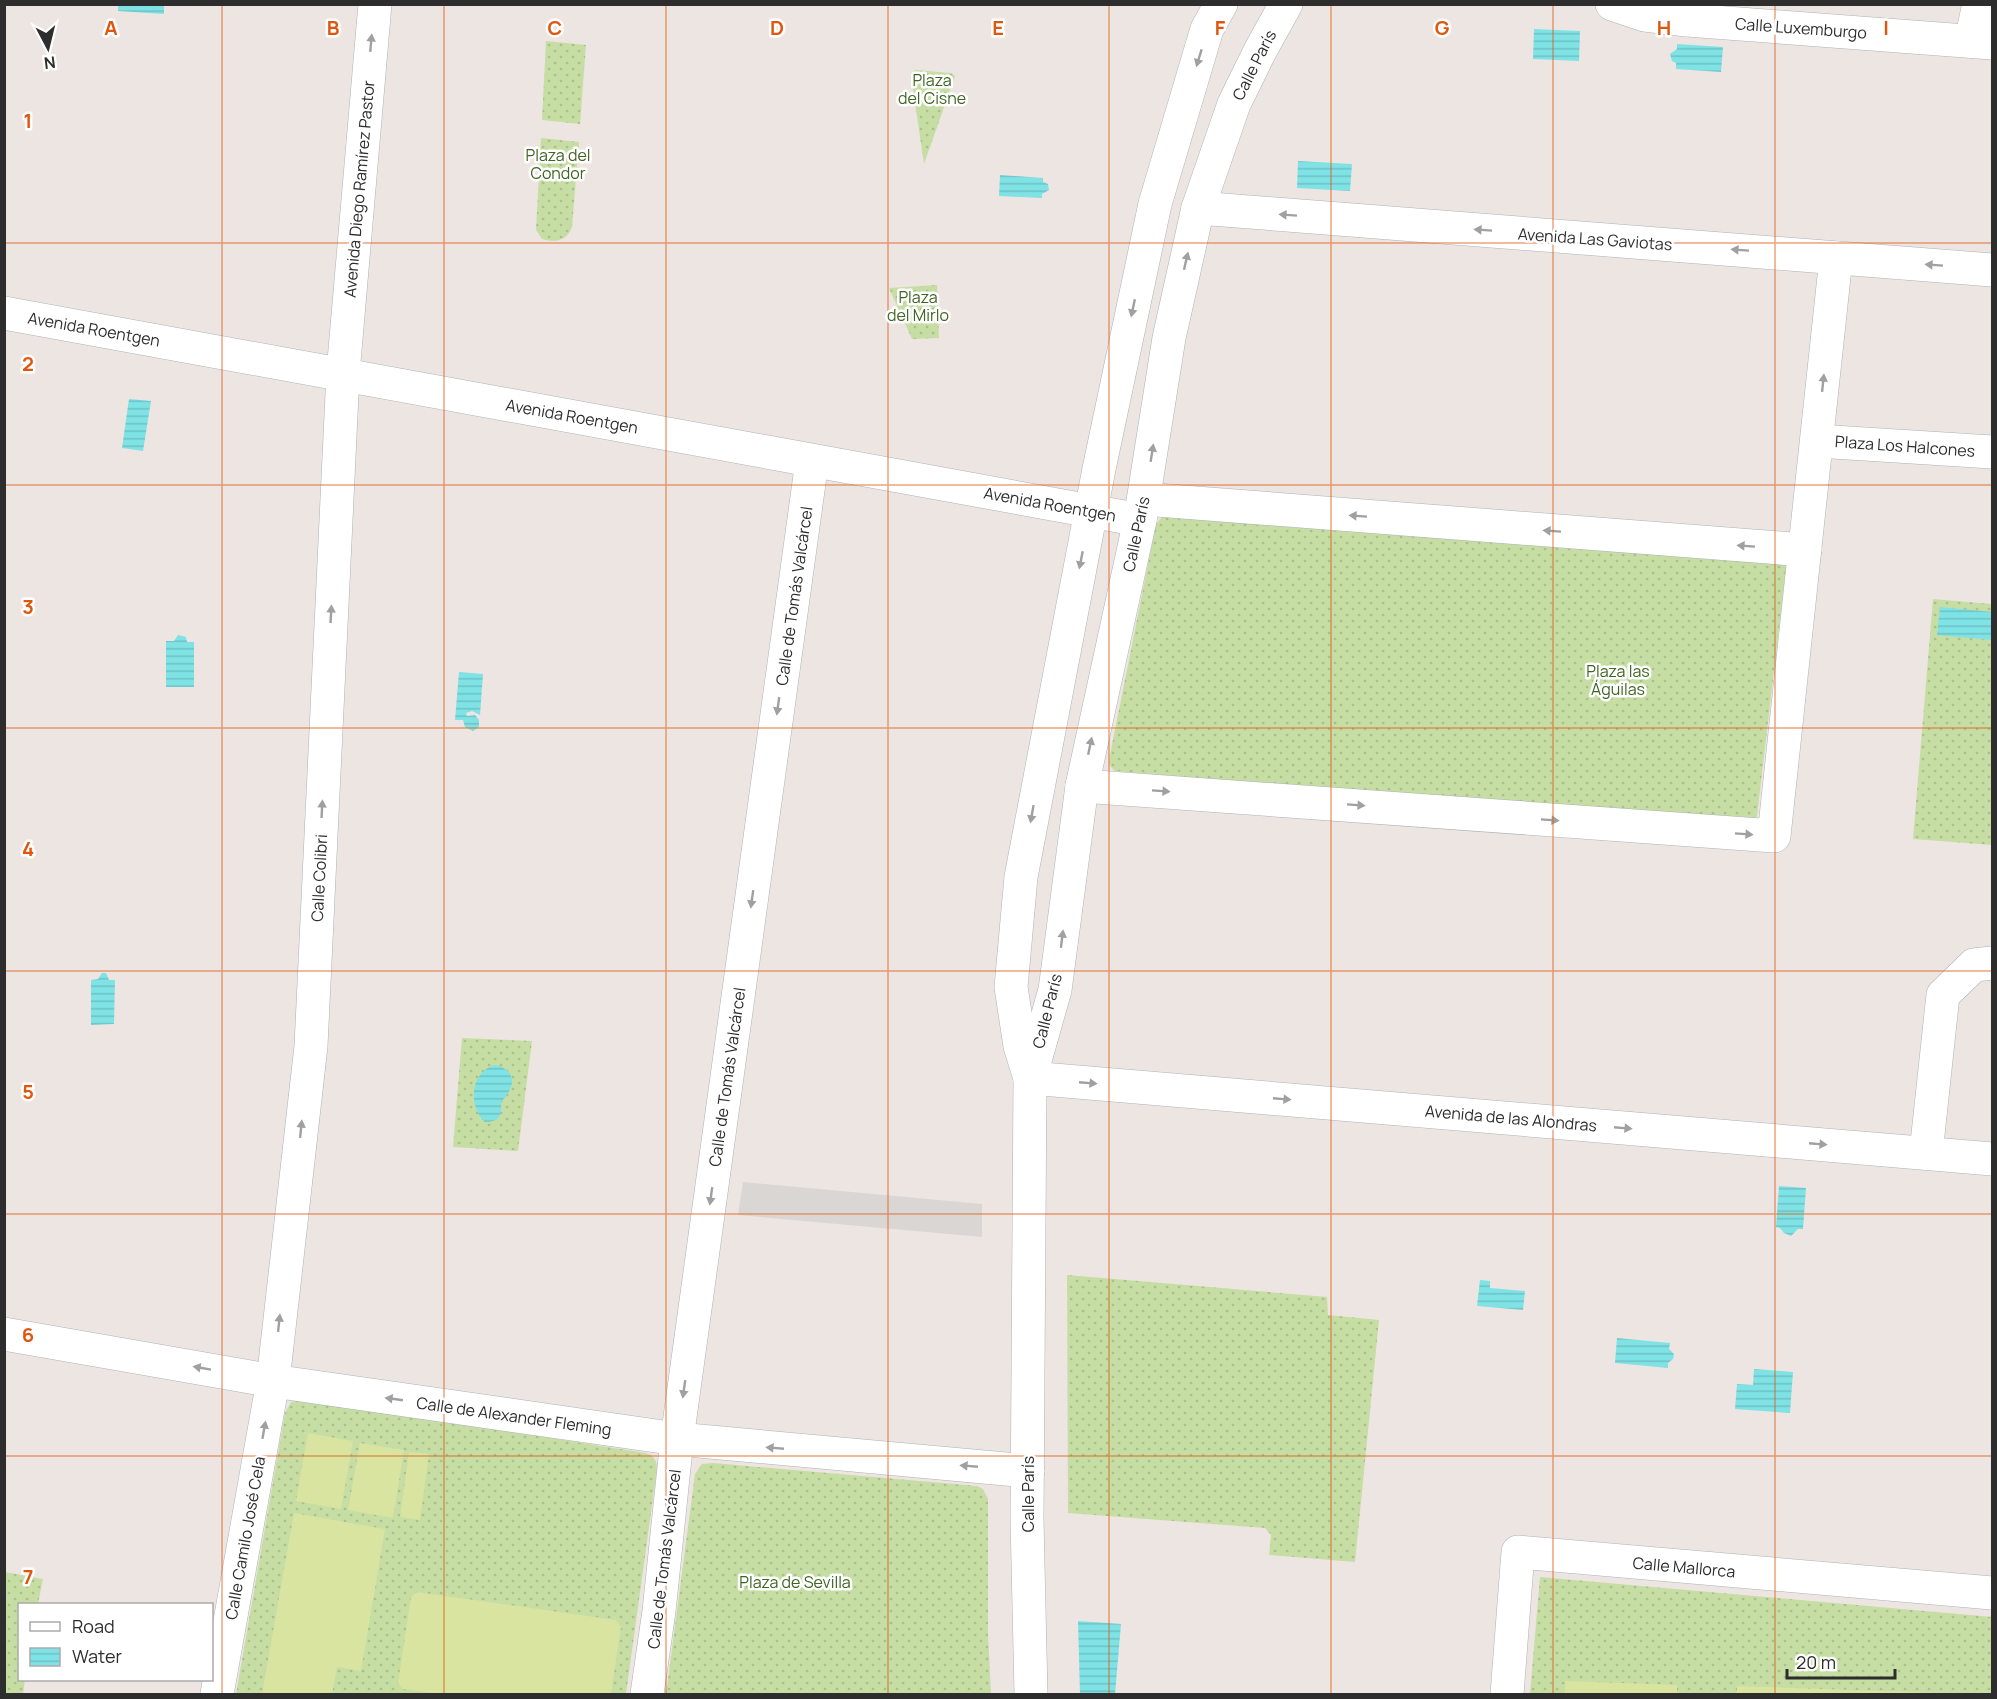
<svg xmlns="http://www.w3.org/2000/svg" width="1997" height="1699" font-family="Manrope,sans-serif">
	<defs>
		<pattern id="grass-dots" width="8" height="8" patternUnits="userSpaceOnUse" patternTransform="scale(1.5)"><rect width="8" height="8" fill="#c6dea3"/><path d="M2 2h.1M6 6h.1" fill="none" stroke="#aabf8d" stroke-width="1.8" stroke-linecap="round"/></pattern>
		<pattern id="water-rules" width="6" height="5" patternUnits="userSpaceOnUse" patternTransform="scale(1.5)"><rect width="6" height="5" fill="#7fe2e5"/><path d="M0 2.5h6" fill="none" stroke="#6ec2c5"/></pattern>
	</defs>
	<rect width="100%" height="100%" fill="#ede5e1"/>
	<g fill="url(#grass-dots)">
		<path d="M546,41L586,45L580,124L542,120Z"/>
		<path d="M916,70L951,73L955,76L924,164L911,75V72Z"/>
		<path d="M541,138L579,142L572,227C567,241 555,243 542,239L536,230Z"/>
		<path d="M937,285L939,338L912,339L889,288Z"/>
		<path d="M1163,516L1785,563L1786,568L1757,816L1756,818L1377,793L1115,771L1110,766L1109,760L1156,524Z"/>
		<path d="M1933,599L1992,604V845L1913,839Z"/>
		<path d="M462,1038L532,1041L518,1151L453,1147Z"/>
		<path d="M1067,1275L1327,1297L1328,1315L1379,1320L1355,1562L1269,1555L1271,1535L1265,1528L1068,1513Z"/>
		<path d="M304,1399L646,1453C654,1456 657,1461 657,1469L626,1694H236L285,1413L291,1402Z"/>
		<path d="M713,1463L977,1486L983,1489L988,1499V1634L991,1694H666L695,1474L702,1464Z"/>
		<path d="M5,1572L43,1579L38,1604H20V1680H25L23,1694H5Z"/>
		<path d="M1540,1577L1992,1617V1694H1530Z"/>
	</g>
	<g fill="#d8e4a0">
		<path d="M308,1433L353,1441L341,1509L296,1501Z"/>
		<path d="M360,1443L404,1450L393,1518L348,1510Z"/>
		<path d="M409,1452L429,1454L420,1520L400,1517Z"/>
		<path d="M294,1513L385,1529L361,1671L337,1667L332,1694H262Z"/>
		<path d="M417,1592L616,1620L621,1627L611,1694H439L403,1689L398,1683L411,1597Z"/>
		<path d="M1565,1681L1677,1685V1694H1565Z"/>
		<path d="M1737,1686L1975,1694H1737Z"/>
	</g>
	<path fill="#dad6d4" d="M743,1182L982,1204V1237L738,1215Z"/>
	<g fill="url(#water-rules)">
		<path d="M118,5H164V14L118,11Z"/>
		<path d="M1534,29L1580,31L1579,61L1533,59Z"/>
		<path d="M1677,44L1723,47L1721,72L1676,69V63L1672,61L1670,54L1677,49Z"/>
		<path d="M1298,161L1352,164L1350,191L1297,188Z"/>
		<path d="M1000,175L1043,178V182L1048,184L1049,190L1042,194V198L999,196Z"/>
		<path d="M129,399L151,401L143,451L122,448Z"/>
		<path d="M1940,607L1992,612V640L1937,635Z"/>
		<path d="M178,635L186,637L187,642H194V687H166V641H174Z"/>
		<path d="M459,672L483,674L480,715L472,711L466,713L467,716L475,715L479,720V727L473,731L465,727L463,720H455Z"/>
		<path d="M102,973H106L109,980H115L114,1024L91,1025V980L98,979Z"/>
		<path d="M496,1065C519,1072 514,1088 501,1102C502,1115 500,1122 485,1122C467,1106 471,1070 496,1065Z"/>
		<path d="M1779,1186L1806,1188L1803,1229H1798L1791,1236L1784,1233L1780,1228L1776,1227Z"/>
		<path d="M1480,1280L1490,1281V1288L1525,1291L1523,1310L1477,1306Z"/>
		<path d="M1617,1338L1670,1343L1669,1349L1674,1354L1673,1359L1668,1363V1368L1615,1363Z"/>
		<path d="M1754,1369L1793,1372L1790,1413L1735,1409L1737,1384L1753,1385Z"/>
		<path d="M1078,1621L1121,1624L1115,1694H1080Z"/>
	</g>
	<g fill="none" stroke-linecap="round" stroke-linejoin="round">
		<defs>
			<g id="street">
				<path d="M1612,4L1645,15L1687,20L1992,43"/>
				<path d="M1971,41L1979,4"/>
				<path d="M1198,208L1992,270"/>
				<path d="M4,313L1140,520"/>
				<path d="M1817,441L1992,452"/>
				<path d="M1144,499L1805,550"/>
				<path d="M1082,786L1774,836L1836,258"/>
				<path d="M1030,1078L1992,1159"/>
				<path d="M1926,1153L1943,995L1974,965L1992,963"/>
				<path d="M4,1334L273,1381L677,1439L1028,1471"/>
				<path d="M217,1694L273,1381L311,1046L343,373L375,4"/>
				<path d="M647,1694L659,1611L677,1439L812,461"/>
				<path d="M1507,1694L1518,1552L1992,1593"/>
			</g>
			<g id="secondary">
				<path d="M1030,1078L1020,1046L1011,987L1021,877L1099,469L1155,204L1207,29L1221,4"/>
				<path d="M1031,1694L1027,1519L1030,1078L1055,990L1082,786L1140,520L1169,338L1198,208L1234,104L1260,51L1286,4"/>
			</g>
		</defs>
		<use href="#street" stroke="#adb2b8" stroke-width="34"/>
		<use href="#secondary" stroke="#adb2b8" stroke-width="34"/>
		<use href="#street" stroke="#fff" stroke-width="33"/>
		<use href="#secondary" stroke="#fff" stroke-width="33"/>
	</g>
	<defs><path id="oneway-solid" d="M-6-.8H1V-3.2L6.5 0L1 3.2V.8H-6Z" transform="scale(1.5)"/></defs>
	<g fill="#a0a0a0">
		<use href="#oneway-solid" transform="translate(371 43) rotate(-85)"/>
		<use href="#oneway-solid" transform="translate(1199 58) rotate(107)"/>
		<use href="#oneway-solid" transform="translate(1288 215) rotate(-176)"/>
		<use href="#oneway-solid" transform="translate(1483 230) rotate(-176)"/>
		<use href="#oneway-solid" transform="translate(1740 250) rotate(-176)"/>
		<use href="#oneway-solid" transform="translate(1186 261) rotate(-77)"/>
		<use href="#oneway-solid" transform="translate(1934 265) rotate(-176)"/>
		<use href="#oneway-solid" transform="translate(1133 308) rotate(102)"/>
		<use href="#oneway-solid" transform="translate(1823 383) rotate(-84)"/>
		<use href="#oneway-solid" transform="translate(1152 453) rotate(-81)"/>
		<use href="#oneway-solid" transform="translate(1358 516) rotate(-176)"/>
		<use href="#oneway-solid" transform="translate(1552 531) rotate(-176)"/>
		<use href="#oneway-solid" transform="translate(1746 546) rotate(-176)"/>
		<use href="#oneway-solid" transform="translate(1081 560) rotate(101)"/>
		<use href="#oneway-solid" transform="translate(331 614) rotate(-87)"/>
		<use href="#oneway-solid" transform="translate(778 706) rotate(98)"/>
		<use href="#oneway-solid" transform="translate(1090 746) rotate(-78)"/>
		<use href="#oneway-solid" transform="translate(1161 791) rotate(4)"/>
		<use href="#oneway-solid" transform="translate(1356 805) rotate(4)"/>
		<use href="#oneway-solid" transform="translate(322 809) rotate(-87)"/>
		<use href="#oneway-solid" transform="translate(1032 814) rotate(100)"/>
		<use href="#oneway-solid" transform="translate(1550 820) rotate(4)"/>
		<use href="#oneway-solid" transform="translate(1744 834) rotate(4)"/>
		<use href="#oneway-solid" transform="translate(752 899) rotate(98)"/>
		<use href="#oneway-solid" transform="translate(1062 939) rotate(-83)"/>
		<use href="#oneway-solid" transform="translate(1088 1083) rotate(5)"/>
		<use href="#oneway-solid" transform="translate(1282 1099) rotate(5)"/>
		<use href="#oneway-solid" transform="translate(1623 1128) rotate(5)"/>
		<use href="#oneway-solid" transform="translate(301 1129) rotate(-84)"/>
		<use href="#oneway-solid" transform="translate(1818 1144) rotate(5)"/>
		<use href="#oneway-solid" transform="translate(711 1196) rotate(98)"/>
		<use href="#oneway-solid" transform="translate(279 1323) rotate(-84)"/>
		<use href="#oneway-solid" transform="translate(202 1368) rotate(-170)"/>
		<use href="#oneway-solid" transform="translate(684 1389) rotate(98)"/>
		<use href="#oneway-solid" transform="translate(394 1399) rotate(-172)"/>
		<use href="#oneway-solid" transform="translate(264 1430) rotate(-80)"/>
		<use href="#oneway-solid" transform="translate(775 1448) rotate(-175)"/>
		<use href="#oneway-solid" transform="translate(969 1466) rotate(-175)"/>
	</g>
	<path fill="none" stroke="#df570e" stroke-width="1.5" stroke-opacity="0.55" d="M222,4V1694M444,4V1694M666,4V1694M888,4V1694M1109,4V1694M1331,4V1694M1553,4V1694M1775,4V1694M4,243H1992M4,485H1992M4,728H1992M4,971H1992M4,1214H1992M4,1456H1992"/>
	<g text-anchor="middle" stroke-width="5" stroke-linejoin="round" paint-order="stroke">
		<g font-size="16" fill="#2d2d2d" stroke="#fff">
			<text transform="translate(1801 28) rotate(4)" y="6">Calle Luxemburgo</text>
			<text transform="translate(1254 65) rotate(-63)" y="6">Calle París</text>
			<text transform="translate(359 189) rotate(-85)" y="6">Avenida Diego Ramírez Pastor</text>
			<text transform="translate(1595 239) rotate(4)" y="6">Avenida Las Gaviotas</text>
			<text transform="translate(94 329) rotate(10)" y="6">Avenida Roentgen</text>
			<text transform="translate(572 416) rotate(10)" y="6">Avenida Roentgen</text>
			<text transform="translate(1905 446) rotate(4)" y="6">Plaza Los Halcones</text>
			<text transform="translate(1050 504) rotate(10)" y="6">Avenida Roentgen</text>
			<text transform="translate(1136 534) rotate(-78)" y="6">Calle París</text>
			<text transform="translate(794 596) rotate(-82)" y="6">Calle de Tomás Valcárcel</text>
			<text transform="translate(319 878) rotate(-87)" y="6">Calle Colibri</text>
			<text transform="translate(1047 1011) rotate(-76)" y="6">Calle París</text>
			<text transform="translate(727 1077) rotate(-82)" y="6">Calle de Tomás Valcárcel</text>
			<text transform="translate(1511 1118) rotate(5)" y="6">Avenida de las Alondras</text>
			<text transform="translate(514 1416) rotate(8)" y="6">Calle de Alexander Fleming</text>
			<text transform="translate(1028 1494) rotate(-90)" y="6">Calle París</text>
			<text transform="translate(245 1538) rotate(-80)" y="6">Calle Camilo José Cela</text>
			<text transform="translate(664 1559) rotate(-83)" y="6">Calle de Tomás Valcárcel</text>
			<text transform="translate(1684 1567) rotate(5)" y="6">Calle Mallorca</text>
		</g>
		<g font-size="16" fill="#406522" stroke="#fff">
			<text x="932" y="86">Plaza<tspan x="932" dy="18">del Cisne</tspan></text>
			<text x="558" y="161">Plaza del<tspan x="558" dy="18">Condor</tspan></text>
			<text x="918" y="303">Plaza<tspan x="918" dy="18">del Mirlo</tspan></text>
			<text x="1618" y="677">Plaza las<tspan x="1618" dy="18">Águilas</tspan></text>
			<text x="795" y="1588">Plaza de Sevilla</text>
		</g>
	</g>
	<g font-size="20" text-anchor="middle" font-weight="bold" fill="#df570e" stroke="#fff" stroke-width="5" stroke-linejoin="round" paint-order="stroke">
		<text x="111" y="35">A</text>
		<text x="333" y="35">B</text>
		<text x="555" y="35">C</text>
		<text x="777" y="35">D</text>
		<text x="998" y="35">E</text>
		<text x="1220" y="35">F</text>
		<text x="1442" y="35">G</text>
		<text x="1664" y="35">H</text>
		<text x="1886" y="35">I</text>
		<text x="28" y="128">1</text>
		<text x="28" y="371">2</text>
		<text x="28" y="614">3</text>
		<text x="28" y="856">4</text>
		<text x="28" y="1099">5</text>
		<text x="28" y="1342">6</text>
		<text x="28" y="1584">7</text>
	</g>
	<rect width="1997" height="1699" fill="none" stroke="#2d2d2d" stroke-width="12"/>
	<rect x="18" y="1603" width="195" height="78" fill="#ffffff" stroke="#ababab" stroke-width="1.5"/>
	<rect x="30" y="1622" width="30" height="9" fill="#ffffff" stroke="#ababab" stroke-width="1.5"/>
	<text x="72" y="1633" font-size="18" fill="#2d2d2d">Road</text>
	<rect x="30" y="1648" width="30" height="18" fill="url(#water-rules)" stroke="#ababab" stroke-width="1.5"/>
	<text x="72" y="1663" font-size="18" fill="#2d2d2d">Water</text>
	<g transform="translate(48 48) rotate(173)" stroke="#ffffff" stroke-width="4.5" paint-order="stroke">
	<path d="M0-4.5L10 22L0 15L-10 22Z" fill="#2d2d2d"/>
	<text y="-9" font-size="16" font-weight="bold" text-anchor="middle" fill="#2d2d2d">N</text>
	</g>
	<path d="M1787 1669v9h108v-9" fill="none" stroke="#2d2d2d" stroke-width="3"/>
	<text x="1796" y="1669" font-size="18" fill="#2d2d2d" stroke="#ffffff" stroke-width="4.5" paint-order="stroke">20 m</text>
</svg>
